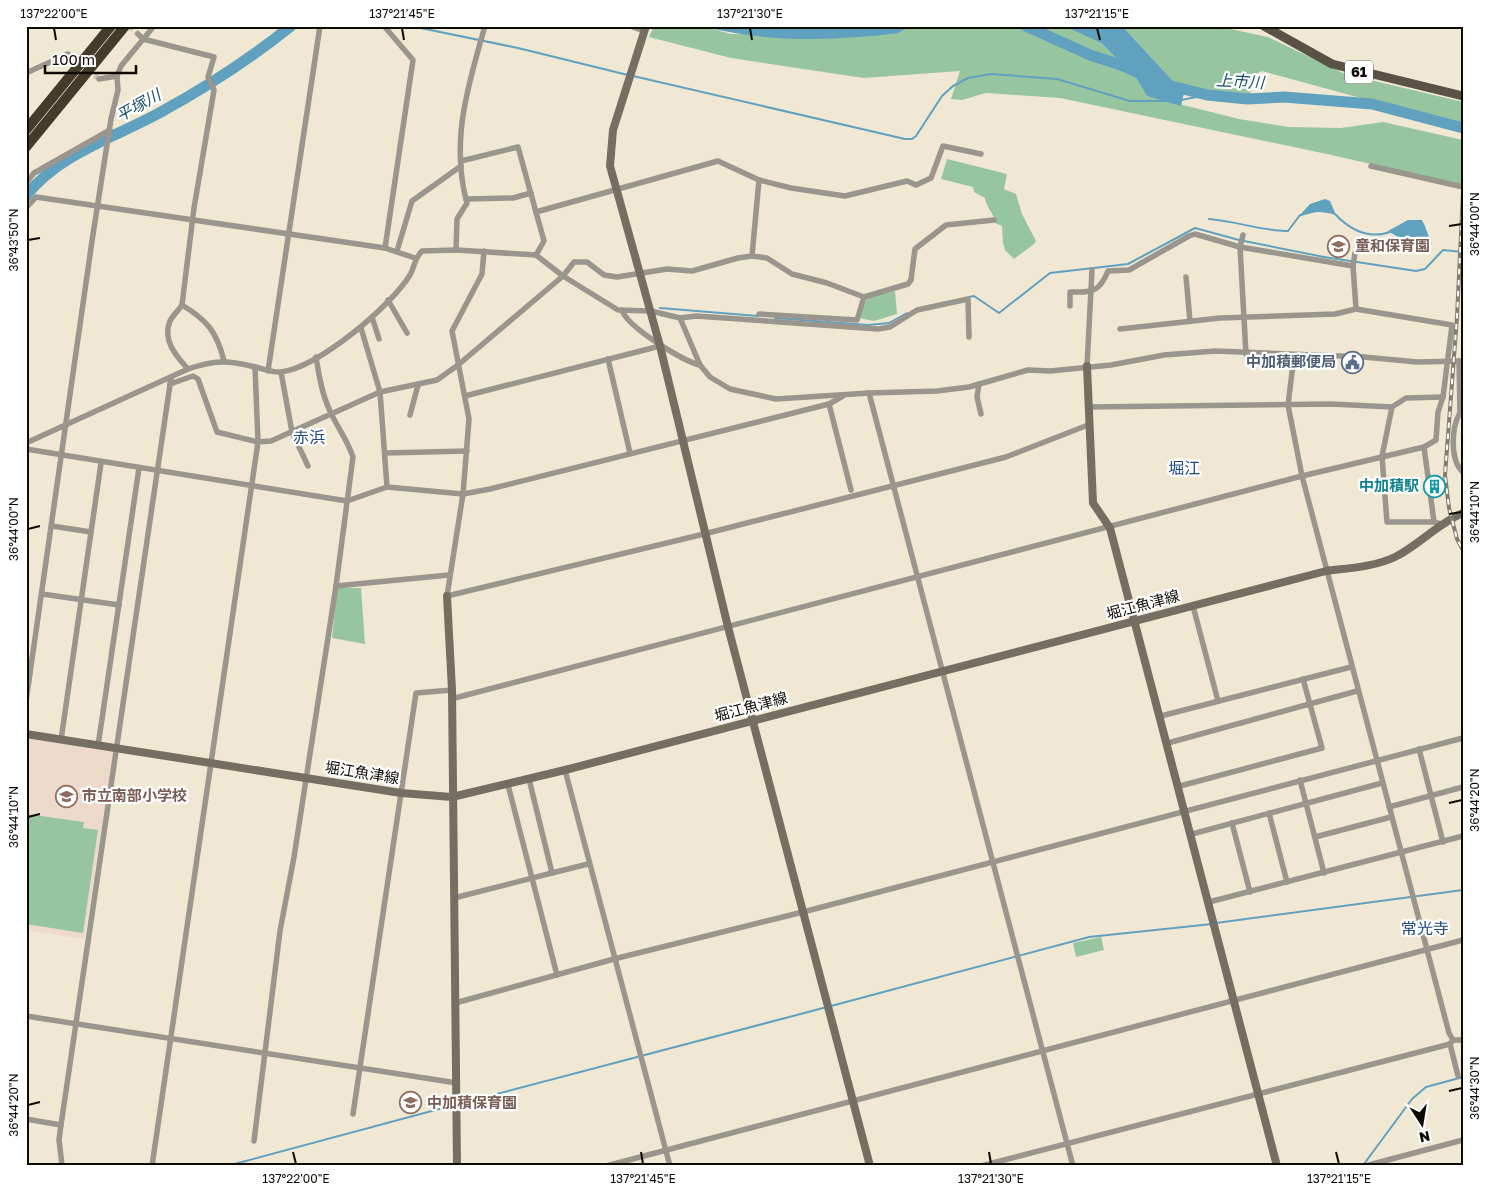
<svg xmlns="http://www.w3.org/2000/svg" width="1489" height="1192" font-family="'Golos Text','Noto Sans JP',sans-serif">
	<rect width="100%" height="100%" fill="#f0e8d3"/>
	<path fill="#eedacb" d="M26,737L114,753L84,939L26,930Z"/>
	<g fill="#96c5a0">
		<path d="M654,26H702L731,34L899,33L910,26H1064L1100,42L1135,76L1147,96L1239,119L1289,127L1341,128L1383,122L1463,140V185L1327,154L1060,98L986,93L962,100L951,99L960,71L863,78L731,58L649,37Z"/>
		<path d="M1122,26H1216L1268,37L1345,74L1463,102V126L1262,71L1256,74L1247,103L1184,93Z"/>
		<path d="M947,159L1007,174L1004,189L1016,194L1022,214L1036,241L1034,244L1014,259L1005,250L1003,243L1002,226L995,223C994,212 986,208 985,198L974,192L973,187L941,179Z"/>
		<path d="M895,291L897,314L874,321L859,318L867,298Z"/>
		<path d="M337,588H361L365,644L332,638Z"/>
		<path d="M26,814L84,822L83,828L98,830L83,933L26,924Z"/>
		<path d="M1101,937L1104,950L1076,957L1073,943Z"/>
	</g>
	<g fill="#60a1c0">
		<path d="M702,26H910L899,33C833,41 767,43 702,26Z"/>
		<path d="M1064,26L1123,27L1184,93L1181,106L1147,96L1135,76L1101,43Z"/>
		<path d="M1325,199L1330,201L1336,215C1315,210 1318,212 1298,217L1310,204Z"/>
		<path d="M1408,220H1422C1426,227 1428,236 1432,244L1420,251L1388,231Z"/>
	</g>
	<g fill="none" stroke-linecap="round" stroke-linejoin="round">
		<g stroke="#60a1c0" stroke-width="2">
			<path d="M411,26L518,48L628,75"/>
			<path d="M633,76L905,139H912L916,136L942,96L953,86L968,78L991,74L1057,79L1130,101H1166"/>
			<path d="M1181,100L1207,95"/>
			<path d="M1335,214C1350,230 1370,240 1393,231"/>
			<path d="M1209,219C1236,221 1261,231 1288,231L1300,215"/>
			<path d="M1244,241L1324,257L1416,271L1425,269L1443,250L1463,252"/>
			<path d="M969,297L974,296L999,313L1050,273L1128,264L1195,228L1239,240"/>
			<path d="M660,308L758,316"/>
			<path d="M775,318L868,325L889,323L907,313"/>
			<path d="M1216,923L1463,890"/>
			<path d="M831,1006L1089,937L1212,924"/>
			<path d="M459,1104L827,1007"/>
			<path d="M1364,1164L1412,1099L1426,1087L1463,1077"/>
			<path d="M227,1166L454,1105"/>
		</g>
		<g stroke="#60a1c0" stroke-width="11">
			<path d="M1026,26L1090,55L1121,65L1139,73"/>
			<path d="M1167,85L1207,95L1247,99L1284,97L1372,104L1463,128"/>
			<path d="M26,196C58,154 116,137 161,112C207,87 250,59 291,26"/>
		</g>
		<g stroke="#cec7b4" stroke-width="5.5" stroke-dasharray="5.5 3" stroke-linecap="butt">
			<path d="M129,26L138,34"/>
			<path d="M68,54L99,79"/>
		</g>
		<g stroke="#9a958d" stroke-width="5.5">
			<path d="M384,26L413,60L385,248"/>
			<path d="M630,26L644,31"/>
			<path d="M138,34L143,39L214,57L208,77L214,90L194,208L182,305C207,320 217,332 224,361"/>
			<path d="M26,73L68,54"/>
			<path d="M99,79L117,76"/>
			<path d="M461,161L518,147L544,241L536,255"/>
			<path d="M1371,166L1463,187"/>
			<path d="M759,180L791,188L845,196L907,181L916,185L931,178L943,146L981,154"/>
			<path d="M26,183L34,173L110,130"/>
			<path d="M466,199L513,198L531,193"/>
			<path d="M26,208L36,197L385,248L415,258"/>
			<path d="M536,212L718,161L759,180L752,256"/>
			<path d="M1243,235L1240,247L1246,354"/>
			<path d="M456,250L457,219L467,203C450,142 468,85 485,26"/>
			<path d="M397,251L412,201L461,166"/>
			<path d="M484,251L482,274L452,331L469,419L463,494L447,596L704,534L1006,457L1088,425"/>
			<path d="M1355,253L1353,266L1356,309"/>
			<path d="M1186,277L1190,321"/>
			<path d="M388,300L407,333"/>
			<path d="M182,305C179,310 173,315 170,321C162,340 176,356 188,369"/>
			<path d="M1070,306V292C1092,292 1099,293 1108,271L1129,270L1189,236L1195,234L1240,247L1353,266"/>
			<path d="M622,310C627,327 683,361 700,365"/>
			<path d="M759,314L857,320L864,297"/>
			<path d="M372,317L379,339"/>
			<path d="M680,318L696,316L878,329L890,327L917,310L968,299L969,337"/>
			<path d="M361,328L380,392L387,487"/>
			<path d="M1294,356L1288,405L1302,476L1449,1033L1453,1040H1463"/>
			<path d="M608,359L630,453"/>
			<path d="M1459,361L1460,413C1451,427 1450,461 1463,472"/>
			<path d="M1087,366L1092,270"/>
			<path d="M268,371L320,26"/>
			<path d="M281,372L292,432L308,466"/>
			<path d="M170,384L193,376L198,379L217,432L258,442L255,367"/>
			<path d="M979,384L977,397L981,414"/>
			<path d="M869,393L1073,1166"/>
			<path d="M465,396L660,346"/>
			<path d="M829,404L851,490"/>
			<path d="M1088,407L1331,404L1392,407L1406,398L1443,397"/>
			<path d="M1392,407L1382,456L1387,522H1434L1441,524"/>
			<path d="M410,415L418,385"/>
			<path d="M26,443L188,369C214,360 228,360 255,367C264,369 272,373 281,372C319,367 391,306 410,275C415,266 414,259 422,251L456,250L536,255L563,276L618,310L651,311L680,318L700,365L710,377L730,389L776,399L869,393L937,391L969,387L1028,370L1050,371L1111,365L1164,355L1215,351L1364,357L1417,362L1463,361"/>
			<path d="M1424,447L1434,522"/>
			<path d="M26,449L347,501L387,487L463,494L490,489L829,404L843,396"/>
			<path d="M385,453L467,451"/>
			<path d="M52,526L91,532"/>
			<path d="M336,586L449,575"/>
			<path d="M42,594L119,605"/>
			<path d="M1193,606L1218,701"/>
			<path d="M451,699L1302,476L1424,447L1436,440L1438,412L1443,397L1452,325L1356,309L1335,314L1220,318L1120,329"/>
			<path d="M26,701L92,241L111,119L118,90L117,76L121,66L154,26"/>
			<path d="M1161,716L1351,667"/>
			<path d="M61,740L101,463"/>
			<path d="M1168,743L1357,691"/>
			<path d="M98,746L139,468"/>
			<path d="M1419,749L1443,842"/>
			<path d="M565,770L670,1166"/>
			<path d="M529,779L552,873L588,864"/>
			<path d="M1300,780L1324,873"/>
			<path d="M508,785L557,975"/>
			<path d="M1180,786L1322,748L1303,679"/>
			<path d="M1389,807L1463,787"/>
			<path d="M1269,813L1287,882"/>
			<path d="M1232,823L1250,892"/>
			<path d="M1192,834L1382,783"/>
			<path d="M1315,837L1391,817"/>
			<path d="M454,898L552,873"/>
			<path d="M1209,902L1463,836"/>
			<path d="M455,1003L614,959L803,912L1463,738"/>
			<path d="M26,1016L457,1083"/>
			<path d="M1450,1044L1458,1076"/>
			<path d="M353,1114L416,693L452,690"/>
			<path d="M26,1119L61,1125"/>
			<path d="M254,1141L280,931L294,857L336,586L353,457C347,439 337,427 330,411C322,394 319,376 316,357"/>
			<path d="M62,1165L59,1140L61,1125L171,378"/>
			<path d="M152,1166L258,442L271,441L380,392L437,380L458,365L563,276L574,262H587L604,275L617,277L667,269L692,271L738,258L752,256L767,258L792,274L827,283L864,297L908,284L911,280L915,249L946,225L994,220"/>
			<path d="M606,1166L1463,940"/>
			<path d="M981,1166L1450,1044L1453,1040"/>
			<path d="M1365,1166L1463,1140"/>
		</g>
		<g stroke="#756e62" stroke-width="8">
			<path d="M646,26L613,130L610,166L660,346L728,627L870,1166"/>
			<path d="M1087,366L1093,503L1110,528L1277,1166"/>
			<path d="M447,596L452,690L457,1166"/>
			<path d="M26,734L401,793L452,797L565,770L1326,571C1348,568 1374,567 1395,557C1419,545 1437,524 1463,513"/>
		</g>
		<path stroke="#5a5244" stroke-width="9" d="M1264,26L1332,64L1463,96"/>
		<g stroke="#443b2b" stroke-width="10">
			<path d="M26,130L111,26"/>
			<path d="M26,147L125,26"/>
		</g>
		<defs>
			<path id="rail" d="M1463,192L1457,317L1445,475L1449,508L1457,539L1463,550"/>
		</defs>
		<use href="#rail" stroke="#837d6f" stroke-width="4"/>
		<use href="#rail" stroke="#fff" stroke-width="2" stroke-dasharray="5.5" stroke-linecap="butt"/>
	</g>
	<path fill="none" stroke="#0e0b05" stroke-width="2" d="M54,28L56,40M402,28L404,40M750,28L752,40M1097,28L1100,40M1449,226L1462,224M28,240L40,238M1449,514L1462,512M28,529L40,526M1449,803L1462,800M28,817L40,814M1449,1091L1462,1088M28,1105L40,1102M293,1152L296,1164M641,1152L643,1164M989,1152L991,1164M1336,1152L1339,1164"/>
	<defs>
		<symbol id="school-ring" viewBox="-11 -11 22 22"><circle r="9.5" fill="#fff" stroke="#8d6e63" stroke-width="1.5"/><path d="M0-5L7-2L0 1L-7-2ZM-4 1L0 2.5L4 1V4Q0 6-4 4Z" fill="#8d6e63"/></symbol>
		<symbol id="civic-ring" viewBox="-11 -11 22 22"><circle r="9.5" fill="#fff" stroke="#5c6f8a" stroke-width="1.5"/><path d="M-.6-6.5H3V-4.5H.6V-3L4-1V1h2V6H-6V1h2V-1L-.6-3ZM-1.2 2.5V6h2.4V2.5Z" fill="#5c6f8a"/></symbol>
		<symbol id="building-ring" viewBox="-11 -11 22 22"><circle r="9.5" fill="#fff" stroke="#0f9aa8" stroke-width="1.5"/><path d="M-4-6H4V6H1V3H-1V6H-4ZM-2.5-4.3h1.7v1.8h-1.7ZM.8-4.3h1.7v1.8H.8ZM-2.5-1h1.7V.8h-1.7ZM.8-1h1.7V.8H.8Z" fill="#0f9aa8"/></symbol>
	</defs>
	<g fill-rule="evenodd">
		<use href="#school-ring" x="1326" y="234" width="25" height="25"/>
		<use href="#civic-ring" x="1340" y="350" width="25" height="25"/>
		<use href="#building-ring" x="1422" y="474" width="25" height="25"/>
		<use href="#school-ring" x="54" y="784" width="25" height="25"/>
		<use href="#school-ring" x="398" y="1090" width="25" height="25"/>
	</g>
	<g text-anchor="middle" stroke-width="4.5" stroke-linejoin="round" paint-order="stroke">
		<rect fill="#fff" stroke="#565450" stroke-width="1" x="1345" y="60.5" width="28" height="23" rx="4"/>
		<g font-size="14" font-weight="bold" fill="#0e0b05">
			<text x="1359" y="77">61</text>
		</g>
		<g font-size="15" font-weight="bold" fill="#785e54" stroke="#fff" text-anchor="start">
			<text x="1355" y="251">童和保育園</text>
			<text x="82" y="801">市立南部小学校</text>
			<text x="427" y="1108">中加積保育園</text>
		</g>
		<g font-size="15" font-weight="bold" fill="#4e5e75" stroke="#fff" text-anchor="end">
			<text x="1336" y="367">中加積郵便局</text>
		</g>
		<g font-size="15" font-weight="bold" fill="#0d838f" stroke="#fff" text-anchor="end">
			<text x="1419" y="491">中加積駅</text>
		</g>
		<g font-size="15" fill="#0e0b05" stroke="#fff">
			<text transform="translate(1143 605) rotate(-15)" y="5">堀江魚津線</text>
			<text transform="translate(751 707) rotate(-15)" y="5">堀江魚津線</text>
			<text transform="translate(362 773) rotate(9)" y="5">堀江魚津線</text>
		</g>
		<g font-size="16" font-style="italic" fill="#1d5168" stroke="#fff">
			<text transform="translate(1240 81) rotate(3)" y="6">上市川</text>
			<text transform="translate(138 105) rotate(-29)" y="6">平塚川</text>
		</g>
		<g font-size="16" fill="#214b80" stroke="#fff">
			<text x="309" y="443">赤浜</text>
			<text x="1184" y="474">堀江</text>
			<text x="1425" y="934">常光寺</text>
		</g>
	</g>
	<rect width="1489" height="1192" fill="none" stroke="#ffffff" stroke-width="55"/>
	<g transform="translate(1422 1124) rotate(168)" stroke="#ffffff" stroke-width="4" paint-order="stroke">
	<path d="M0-4L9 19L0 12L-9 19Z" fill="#0e0b05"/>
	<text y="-8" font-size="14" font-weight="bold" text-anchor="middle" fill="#0e0b05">N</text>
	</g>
	<path d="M45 65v8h91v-8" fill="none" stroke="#0e0b05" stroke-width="2.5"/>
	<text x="52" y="65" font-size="15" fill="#0e0b05" stroke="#ffffff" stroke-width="4" paint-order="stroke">100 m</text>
	<rect x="28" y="28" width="1434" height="1136" fill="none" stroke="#0e0b05" stroke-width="2"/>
	<g font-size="12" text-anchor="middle" fill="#0e0b05">
		<text x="54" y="18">137°22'00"E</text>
		<text x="402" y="18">137°21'45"E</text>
		<text x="750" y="18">137°21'30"E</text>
		<text x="1097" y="18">137°21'15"E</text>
		<text transform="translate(1475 224) rotate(-90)" y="4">36°44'00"N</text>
		<text transform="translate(14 240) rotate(-90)" y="4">36°43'50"N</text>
		<text transform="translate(1475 512) rotate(-90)" y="4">36°44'10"N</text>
		<text transform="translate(14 529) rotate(-90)" y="4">36°44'00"N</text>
		<text transform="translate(1475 800) rotate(-90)" y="4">36°44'20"N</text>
		<text transform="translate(14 817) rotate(-90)" y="4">36°44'10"N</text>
		<text transform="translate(1475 1088) rotate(-90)" y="4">36°44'30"N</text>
		<text transform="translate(14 1105) rotate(-90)" y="4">36°44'20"N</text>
		<text x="296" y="1183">137°22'00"E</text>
		<text x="643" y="1183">137°21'45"E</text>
		<text x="991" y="1183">137°21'30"E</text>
		<text x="1339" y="1183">137°21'15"E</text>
	</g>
</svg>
